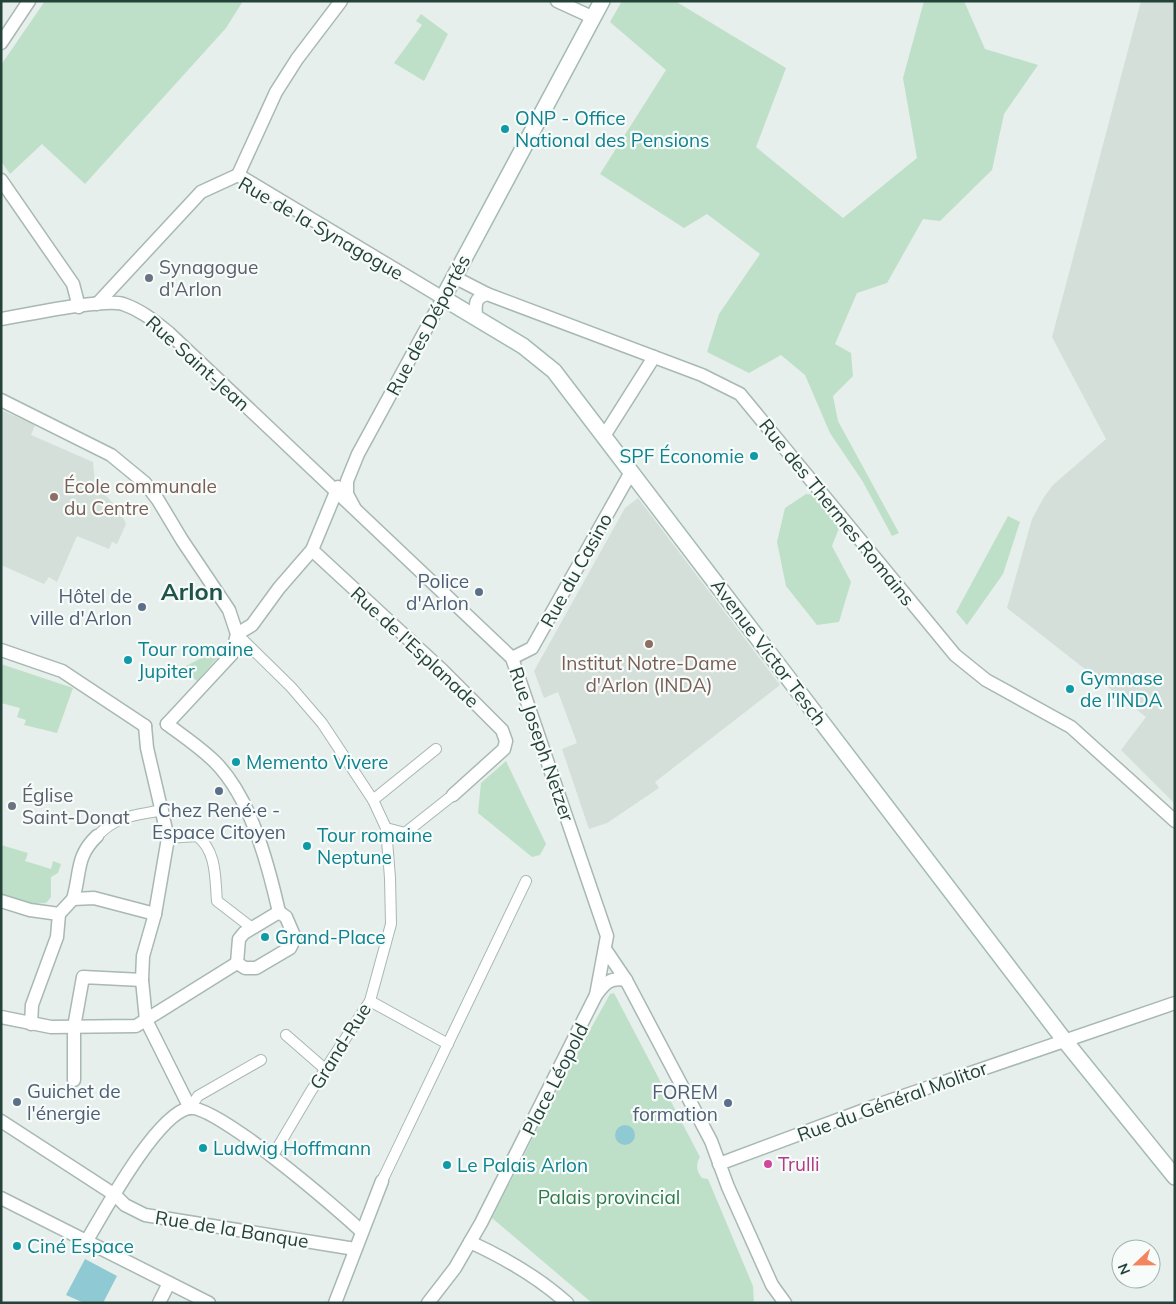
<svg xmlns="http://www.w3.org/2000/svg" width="1176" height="1304" font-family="Mulish,sans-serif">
	<rect width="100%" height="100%" fill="#e6efeb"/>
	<g fill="#d4dfda">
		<path d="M1141,1H1175V804L1121,750L1146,717L1007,608L1032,519L1044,497L1053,485L1106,439L1052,337Z"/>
		<path d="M1,410L35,425L31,435L93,462L95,485L119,509L126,524L117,544L112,542L109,549L77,536L57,582L49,577L44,584L1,565Z"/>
		<path d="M638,498L780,685L655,782L659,788L607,823L589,829L562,749L577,743L558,692L544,698L534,671L625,508Z"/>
	</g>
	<g fill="#bfe0c8">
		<path d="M45,1H243L226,28L85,184L42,144L10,174L1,161V65Z"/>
		<path d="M622,1H675L786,68L756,147L843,218L917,158L903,78L924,1H964L985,49L1038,65L1004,114L992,170L940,221L923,219L887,283L857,293L835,344L851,353L853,376L833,396L838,421L899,533L892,536L863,482L830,433L805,375L781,355L749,373L707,352L719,314L760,254L707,214L684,228L600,174L666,70L610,22Z"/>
		<path d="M421,14L448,34L424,81L394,63L422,25L416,21Z"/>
		<path d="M806,494L818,495L841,523L832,546L851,582L839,622L817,625L786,586L777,542L785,508Z"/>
		<path d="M1008,516L1020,522L1003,574L967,625L956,612Z"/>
		<path d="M211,653L217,658L197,681L182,668Z"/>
		<path d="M1,664L73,688L57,733L24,725L26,720L17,717L20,708L1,703Z"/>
		<path d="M506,761L546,844L540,855L532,857L478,813L481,783Z"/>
		<path d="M1,845L28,853L25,861L51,869L53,861L61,864L58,873L51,877V897L46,903L31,904L1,895Z"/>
		<path d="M614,993L700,1157C695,1165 697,1172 702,1178L708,1179L753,1286L754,1303H592L492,1218L560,1084L610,994Z"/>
	</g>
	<g fill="#8ec9d4">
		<circle cx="625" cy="1135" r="10"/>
		<path d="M85,1259L117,1276L103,1303H84L66,1295Z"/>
	</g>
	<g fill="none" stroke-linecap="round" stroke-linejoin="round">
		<defs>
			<g id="pedestrian">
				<path d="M237,634L291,687L322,723L373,800L386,828L390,878L391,924L370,1001L311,1091L272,1157"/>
				<path d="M373,800L436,749"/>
				<path d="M386,828L405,833L453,795"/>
				<path d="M97,836C119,814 134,816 163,810"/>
				<path d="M168,838L197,836C217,851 215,879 217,901L252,928"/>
				<path d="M370,1001L448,1044"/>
				<path d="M286,1035L325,1069"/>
				<path d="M190,1108L198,1096L261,1060"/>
				<path d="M382,1181L526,881"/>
			</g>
			<g id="minor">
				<path d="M557,1L594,18"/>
				<path d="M1,43L29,1"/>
				<path d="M238,175L443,298L358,454L347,481V494L354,507"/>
				<path d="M238,175L276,92L297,59L341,1"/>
				<path d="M1,180L73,284L79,307"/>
				<path d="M454,277L487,294L702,375L740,394L955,655L986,680L1071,727L1175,821"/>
				<path d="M97,304L201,192L238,175"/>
				<path d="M476,316C475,303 475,298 487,294"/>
				<path d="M1,319C27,315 103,298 123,304C141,310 154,321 169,333L512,658L607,936L596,995"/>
				<path d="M1,400L111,455L145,483L158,500L182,540L229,610L237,634L232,654L167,724"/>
				<path d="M604,436L654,357"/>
				<path d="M312,550L443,671L502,730L506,741L504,749L453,795"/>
				<path d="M237,634L252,625L279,588L312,550L338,487"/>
				<path d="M1,650L62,671L145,726"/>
				<path d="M512,658L532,648L631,472"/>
				<path d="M167,724C183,736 201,748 215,762C251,798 268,864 279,912"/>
				<path d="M145,726L147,748L168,838L155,914L143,956L142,980L146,1020L190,1108"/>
				<path d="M73,899C81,873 75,857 97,836"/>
				<path d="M1,901L30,910L59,914"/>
				<path d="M279,912L286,917L295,938L290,948L256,968H245L237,963L239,939L244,933Z"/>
				<path d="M59,914L73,899L94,898L155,914"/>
				<path d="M605,949L626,980L711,1141L728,1187L772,1285L785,1303"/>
				<path d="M1,1017L51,1027L136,1026L237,963"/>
				<path d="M31,1024L32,1005L57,937L59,914"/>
				<path d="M74,1080V1027L83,977L142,980"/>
				<path d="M1,1121L115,1195L125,1205L145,1215L355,1249"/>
				<path d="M719,1164L883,1103L1175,1003"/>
				<path d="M1,1198L209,1303"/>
				<path d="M86,1242C104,1212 156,1115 189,1108C216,1104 338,1209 361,1231"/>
				<path d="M470,1242C505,1258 538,1277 567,1303"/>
				<path d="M159,1303L169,1283"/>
				<path d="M335,1303L382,1181"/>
				<path d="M428,1303L455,1268L481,1223L596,995C605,983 610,977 626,980"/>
			</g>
			<path id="secondary" d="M602,1L443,298L523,346L554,371L1065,1041L1175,1177"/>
		</defs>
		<use href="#pedestrian" stroke="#a8b8b2" stroke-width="12"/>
		<use href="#minor" stroke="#a8b8b2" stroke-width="15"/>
		<use href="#secondary" stroke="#a4bbb3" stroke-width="18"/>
		<use href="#pedestrian" stroke="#fff" stroke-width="10"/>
		<use href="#minor" stroke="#fff" stroke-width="12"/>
		<use href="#secondary" stroke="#fff" stroke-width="15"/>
	</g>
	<g fill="#0f9aa8" stroke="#f7fbf9" stroke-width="2">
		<circle cx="505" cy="129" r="5"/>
		<circle cx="754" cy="456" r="5"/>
		<circle cx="128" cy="660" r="5"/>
		<circle cx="1070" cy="689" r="5"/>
		<circle cx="236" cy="762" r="5"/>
		<circle cx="307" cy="846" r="5"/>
		<circle cx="265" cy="937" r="5"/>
		<circle cx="203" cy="1148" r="5"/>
		<circle cx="447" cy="1165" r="5"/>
		<circle cx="17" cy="1246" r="5"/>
	</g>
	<g fill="#6b7280" stroke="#f7fbf9" stroke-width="2">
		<circle cx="149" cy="278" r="5"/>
		<circle cx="12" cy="806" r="5"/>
	</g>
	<g fill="#8d6e63" stroke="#f7fbf9" stroke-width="2">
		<circle cx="54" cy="497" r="5"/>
		<circle cx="649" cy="644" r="5"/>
	</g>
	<g fill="#5c6f8a" stroke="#f7fbf9" stroke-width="2">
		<circle cx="479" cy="592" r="5"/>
		<circle cx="142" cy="607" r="5"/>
		<circle cx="219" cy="791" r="5"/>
		<circle cx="17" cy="1102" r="5"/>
		<circle cx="728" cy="1103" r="5"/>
	</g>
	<circle fill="#d1479c" stroke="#f7fbf9" stroke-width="2" cx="768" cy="1164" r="5"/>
	<g text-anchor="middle" stroke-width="4.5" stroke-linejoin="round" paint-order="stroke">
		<g font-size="19" fill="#0d838f" stroke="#f7fbf9" text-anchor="start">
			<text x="515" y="125">ONP - Office<tspan x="515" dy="22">National des Pensions</tspan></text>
			<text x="744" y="463" text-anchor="end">SPF Économie</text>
			<text x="138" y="656">Tour romaine<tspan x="138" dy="22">Jupiter</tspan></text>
			<text x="1080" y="685">Gymnase<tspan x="1080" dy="22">de l'INDA</tspan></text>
			<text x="246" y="769">Memento Vivere</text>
			<text x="317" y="842">Tour romaine<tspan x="317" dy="22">Neptune</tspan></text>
			<text x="275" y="944">Grand-Place</text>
			<text x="213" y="1155">Ludwig Hoffmann</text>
			<text x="457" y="1172">Le Palais Arlon</text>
			<text x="27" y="1253">Ciné Espace</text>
		</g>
		<g font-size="19" fill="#24423a" stroke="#f7fbf9">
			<text transform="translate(321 228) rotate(30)" y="7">Rue de la Synagogue</text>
			<text transform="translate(428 325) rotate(-62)" y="7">Rue des Déportés</text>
			<text transform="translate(198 363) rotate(42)" y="7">Rue Saint-Jean</text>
			<text transform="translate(837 512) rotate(51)" y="7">Rue des Thermes Romains</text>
			<text transform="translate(576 570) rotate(-61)" y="7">Rue du Casino</text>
			<text transform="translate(415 647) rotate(43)" y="7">Rue de l'Esplanade</text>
			<text transform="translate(769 652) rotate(53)" y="7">Avenue Victor Tesch</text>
			<text transform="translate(542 744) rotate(71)" y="7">Rue Joseph Netzer</text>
			<text transform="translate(340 1046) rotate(-58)" y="7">Grand-Rue</text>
			<text transform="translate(555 1079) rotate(-63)" y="7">Place Léopold</text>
			<text transform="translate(892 1101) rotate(-20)" y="7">Rue du Général Molitor</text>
			<text transform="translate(232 1229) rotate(9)" y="7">Rue de la Banque</text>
		</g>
		<g font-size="19" fill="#5b616d" stroke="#f7fbf9" text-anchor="start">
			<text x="159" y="274">Synagogue<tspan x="159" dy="22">d'Arlon</tspan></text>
			<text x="22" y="802">Église<tspan x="22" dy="22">Saint-Donat</tspan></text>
		</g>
		<g font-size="19" fill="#785e54" stroke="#f7fbf9" text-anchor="start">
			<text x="64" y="493">École communale<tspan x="64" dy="22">du Centre</tspan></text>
			<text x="649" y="670" text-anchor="middle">Institut Notre-Dame<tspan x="649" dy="22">d'Arlon (INDA)</tspan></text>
		</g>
		<g font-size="19" fill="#4e5e75" stroke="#f7fbf9" text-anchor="end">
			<text x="469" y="588">Police<tspan x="469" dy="22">d'Arlon</tspan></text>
			<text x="132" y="603">Hôtel de<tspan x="132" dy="22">ville d'Arlon</tspan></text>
			<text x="219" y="817" text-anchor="middle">Chez René·e -<tspan x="219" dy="22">Espace Citoyen</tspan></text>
			<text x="27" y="1098" text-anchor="start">Guichet de<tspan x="27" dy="22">l'énergie</tspan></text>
			<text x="718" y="1099">FOREM<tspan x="718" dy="22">formation</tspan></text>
		</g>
		<g font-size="19" fill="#b23c85" stroke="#f7fbf9" text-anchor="start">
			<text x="778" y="1171">Trulli</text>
		</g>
		<g font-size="19" fill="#2d7a4b" stroke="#f7fbf9">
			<text x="609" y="1204">Palais provincial</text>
		</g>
		<g font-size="24" font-weight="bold" fill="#1f5548" stroke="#f7fbf9">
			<text x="192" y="600">Arlon</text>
		</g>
	</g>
	<rect width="1176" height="1304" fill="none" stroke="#24423a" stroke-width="5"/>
	<g transform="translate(1136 1264) rotate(248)"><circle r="24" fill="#f7fbf9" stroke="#a3b1ad"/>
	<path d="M0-4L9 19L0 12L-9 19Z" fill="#f4845f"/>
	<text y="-8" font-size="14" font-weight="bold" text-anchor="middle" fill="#24423a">N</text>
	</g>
</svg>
